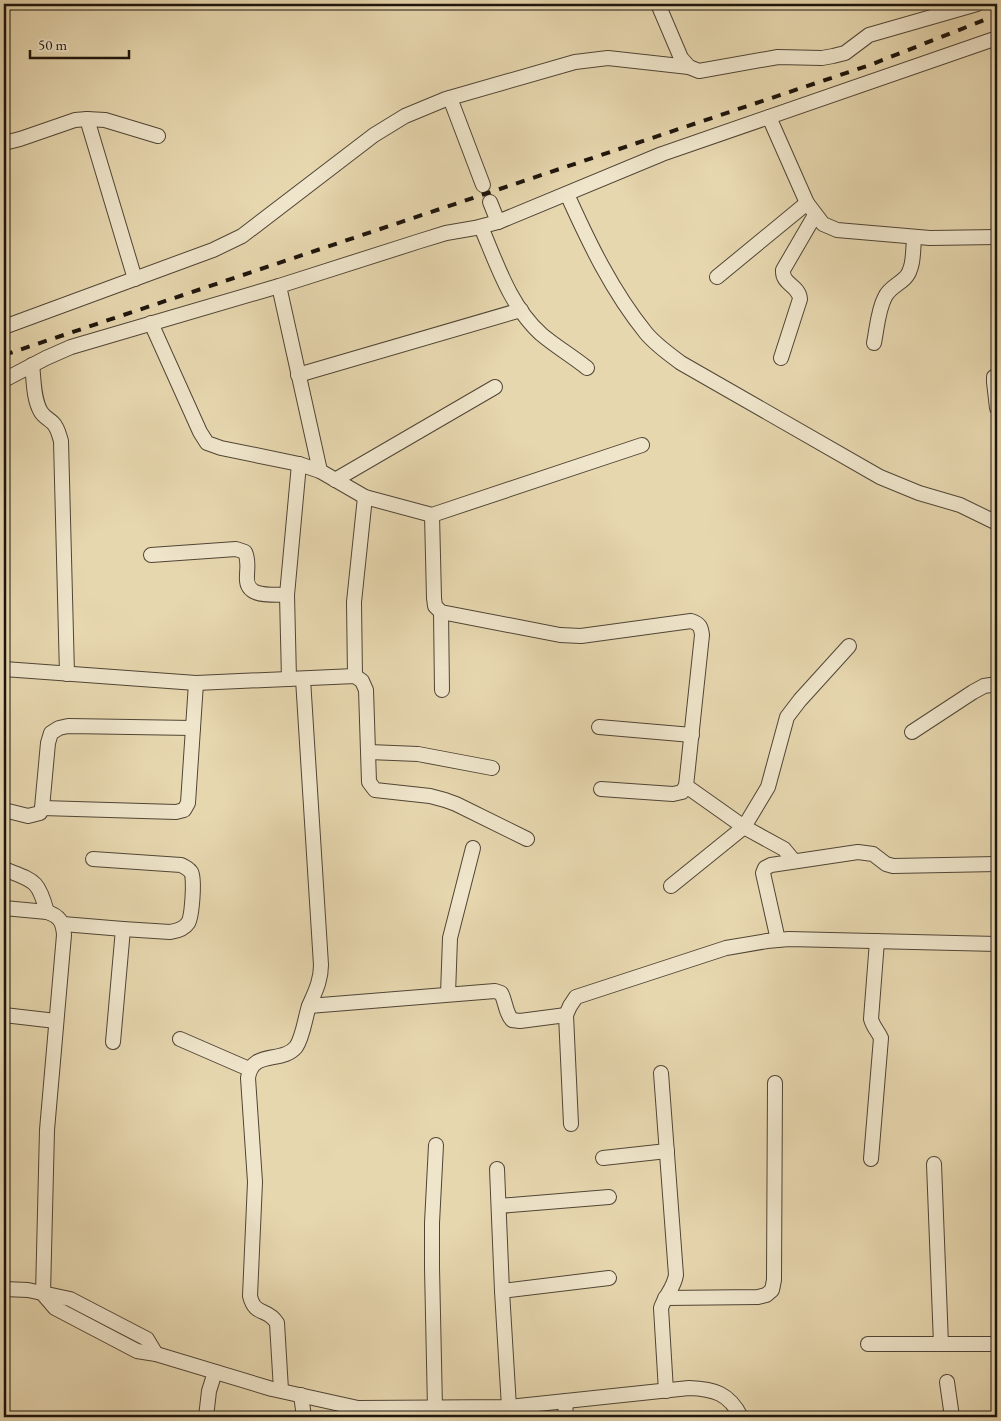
<svg xmlns="http://www.w3.org/2000/svg" width="1001" height="1421" font-family="'EB Garamond',serif">
	<rect width="100%" height="100%" fill="#e7d7af"/>
	<filter id="stains"><feTurbulence type="fractalNoise" baseFrequency=".004" numOctaves="4"/><feColorMatrix values="0 0 0 0 .2 0 0 0 0 .09 0 0 0 0 .02 0 0 0 .5 -.17"/></filter>
	<radialGradient id="worn" r=".72"><stop offset=".6" stop-color="#630" stop-opacity="0"/><stop offset="1" stop-color="#630" stop-opacity=".3"/></radialGradient>
	<g fill="none" stroke-linecap="round" stroke-linejoin="round">
		<defs>
			<g id="minor">
				<path d="M658,4L681,58L689,67L699,71L778,57L822,58L833,56L845,53L869,35L977,4"/>
				<path d="M450,98L483,185"/>
				<path d="M769,117L807,203L823,224L837,230L930,238L997,237"/>
				<path d="M87,119L135,279"/>
				<path d="M4,143L20,139L75,120L87,119L105,120L158,136"/>
				<path d="M567,194C589,243 612,291 646,333C656,345 669,354 681,363L880,477L919,493L960,505L997,523"/>
				<path d="M490,202L498,222"/>
				<path d="M481,227C497,264 510,306 541,334C555,346 572,356 587,368"/>
				<path d="M717,277L807,203"/>
				<path d="M279,286L320,471"/>
				<path d="M151,323L200,432L207,443L221,448L299,464L320,471L365,497L432,515L642,445"/>
				<path d="M4,327L213,250L242,236L374,135L405,116L446,99L575,62L608,58L689,67"/>
				<path d="M874,343C877,328 878,310 885,297C889,288 898,285 905,278C914,269 913,250 914,237"/>
				<path d="M781,358L800,299C799,285 782,285 783,270L815,215"/>
				<path d="M32,365C34,379 33,399 41,412C44,417 49,419 53,423C58,428 59,435 61,441L67,674"/>
				<path d="M298,375L521,310"/>
				<path d="M997,375L994,377V382L997,408"/>
				<path d="M4,380L46,358L71,347L279,286L420,241L446,233L475,228L498,222L662,154L997,38"/>
				<path d="M335,480L495,387"/>
				<path d="M432,515L434,598L435,606L441,612L560,635L581,636L691,621C700,624 701,627 702,635L686,786L744,827L784,849L794,861"/>
				<path d="M151,555L236,549L245,552C249,561 247,567 247,576C245,599 272,594 287,595"/>
				<path d="M441,612L442,690"/>
				<path d="M4,669L196,683L355,676L362,681L366,690L369,782L375,790L430,796L445,800L456,804L527,839"/>
				<path d="M355,676L354,602L365,497"/>
				<path d="M289,679L287,595L299,464"/>
				<path d="M303,679L321,965C321,981 315,992 309,1006L495,991L501,993C506,1002 505,1012 512,1020L520,1021L566,1015"/>
				<path d="M599,727L692,735"/>
				<path d="M912,732L973,692L984,686L997,684"/>
				<path d="M369,752L418,754L492,768"/>
				<path d="M601,789L673,794L682,792L686,786"/>
				<path d="M42,808L176,812L184,810L188,803L196,683"/>
				<path d="M4,810L28,816L40,813L42,808L48,743L51,733L59,728L68,726L193,728"/>
				<path d="M93,859L181,865C185,867 188,868 191,872C195,878 192,917 188,923C184,929 177,931 170,932L123,929"/>
				<path d="M4,869C34,881 38,879 47,912L4,908"/>
				<path d="M671,886L744,827L768,787L787,717L800,700L849,646"/>
				<path d="M47,912C59,916 63,921 64,935L47,1130L43,1294L55,1308L137,1351L156,1354L272,1389L358,1408L509,1407L689,1388C714,1389 729,1393 741,1417"/>
				<path d="M63,924L123,929L113,1042"/>
				<path d="M778,940L763,873L765,868L771,865L858,852L873,854L886,864L893,866L997,864"/>
				<path d="M448,994L450,938L473,848"/>
				<path d="M4,1015L56,1021"/>
				<path d="M180,1039L249,1069"/>
				<path d="M661,1073L676,1275C674,1288 665,1296 661,1308L666,1391"/>
				<path d="M571,1124L566,1015L570,1006L576,997L726,948L767,941L789,939L997,944"/>
				<path d="M603,1158L667,1151"/>
				<path d="M871,1159L881,1038C878,1031 873,1027 871,1019L877,941"/>
				<path d="M934,1164L941,1344"/>
				<path d="M497,1169L502,1291L509,1407"/>
				<path d="M499,1206L609,1197"/>
				<path d="M4,1289L28,1290L70,1299L147,1339L156,1354"/>
				<path d="M502,1291L609,1278"/>
				<path d="M665,1298L758,1297L766,1295L772,1290L774,1280L775,1083"/>
				<path d="M868,1344H997"/>
				<path d="M947,1382L952,1417"/>
				<path d="M281,1390L277,1323C267,1307 255,1317 250,1296L255,1182L248,1078C252,1049 282,1064 296,1047C303,1037 305,1018 309,1006"/>
				<path d="M301,1395L304,1417"/>
				<path d="M435,1408L432,1268V1223L436,1145"/>
				<path d="M206,1417L209,1391L215,1372"/>
				<path d="M565,1417L566,1401"/>
			</g>
		</defs>
		<use href="#minor" stroke="#504535" stroke-width="16"/>
		<use href="#minor" stroke="#efe5cb" stroke-width="14"/>
		<path stroke="#1d140c" stroke-width="4" stroke-dasharray="9 9" stroke-linecap="butt" d="M4,355L870,65L997,15"/>
	</g>
	<rect width="1001" height="1421" fill="none" stroke="#e7d7af" stroke-width="20"/>
	<rect x="5" y="5" width="991" height="1411" fill="none" stroke="#1d140c" stroke-width="2.5"/>
	<rect x="10" y="10" width="981" height="1401" fill="none" stroke="#1d140c"/>
	<path d="M30 50v8h99v-8" fill="none" stroke="#1d140c" stroke-width="2.5"/>
	<text x="38" y="50" font-size="15" fill="#1d140c" stroke="#efe5cb" stroke-width="4" paint-order="stroke">50 m</text>
	<rect width="100%" height="100%" filter="url(#stains)"/>
	<rect width="100%" height="100%" fill="url(#worn)"/>
</svg>
